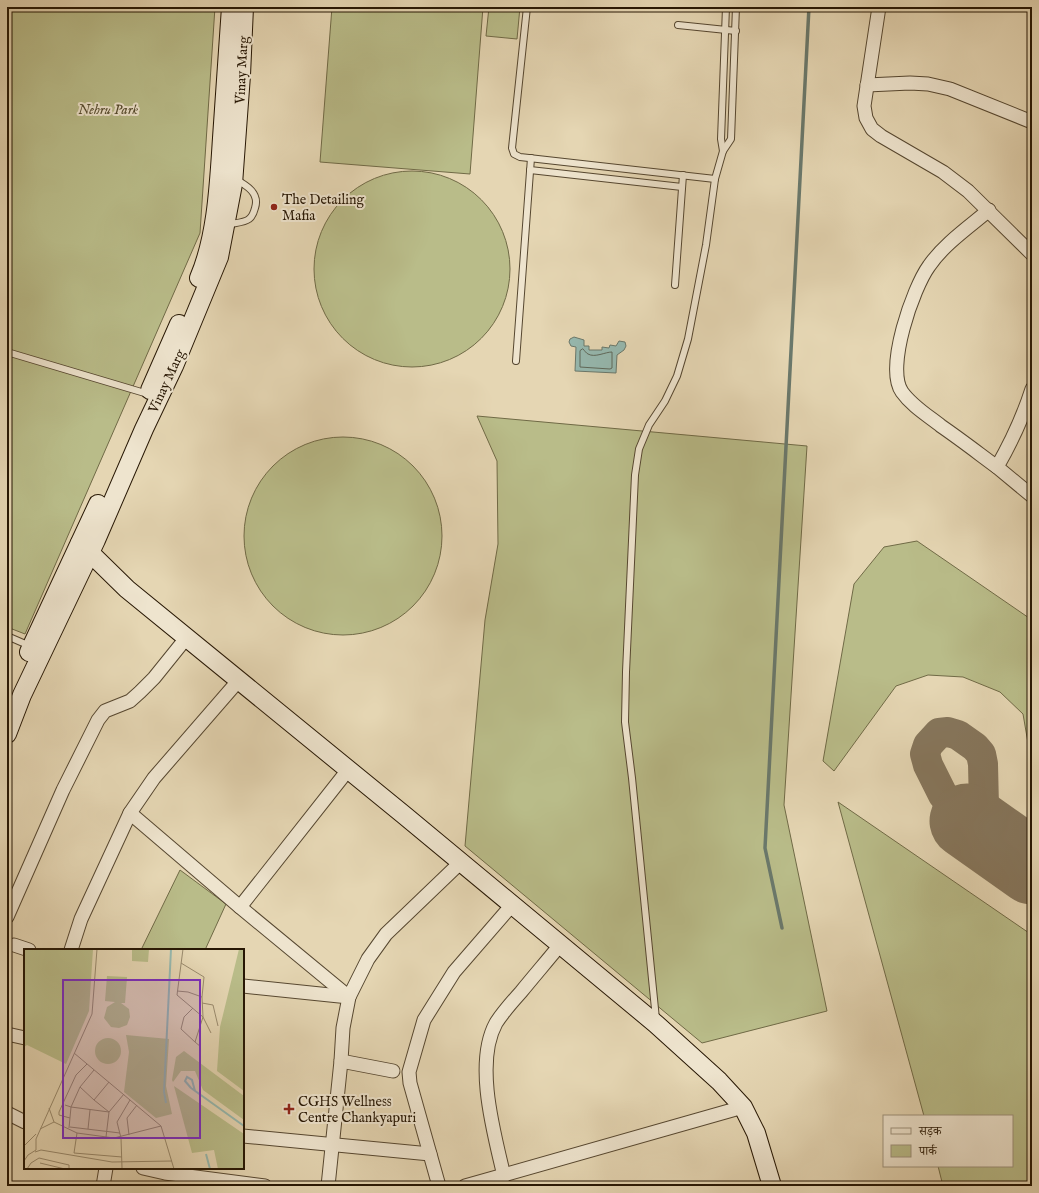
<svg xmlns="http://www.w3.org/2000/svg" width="1039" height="1193" font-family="'IM FELL English','Noto Serif Devanagari',serif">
	<rect width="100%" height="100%" fill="#e5d6b3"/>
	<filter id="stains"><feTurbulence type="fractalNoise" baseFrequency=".005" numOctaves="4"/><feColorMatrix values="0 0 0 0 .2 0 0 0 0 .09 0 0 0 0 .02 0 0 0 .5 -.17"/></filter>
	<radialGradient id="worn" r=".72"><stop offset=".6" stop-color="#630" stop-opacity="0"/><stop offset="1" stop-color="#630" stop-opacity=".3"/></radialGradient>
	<g fill="#b9bc89" stroke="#706a46">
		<path d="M7,7H215L200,233L25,634L7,627Z"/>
		<path d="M332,7H483L470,174L320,162Z"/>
		<path d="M489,7H520L517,39L486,36Z"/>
		<circle cx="412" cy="269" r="98"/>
		<path d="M477,416L807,446L784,805L827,1011L702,1043L465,846L485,620L498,544L497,461Z"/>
		<circle cx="343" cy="536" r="99"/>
		<path d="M917,541L1032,620V751L1028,743L1023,714L1000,692L963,677L928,675L896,686L834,771L823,761L854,584L884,547Z"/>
		<path d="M838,802L1032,935V1186H943L938,1166H1012V1116H924Z"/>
		<path d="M180,870L226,904L205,950H141Z"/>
	</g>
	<path fill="#96b9b0" stroke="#6a786b" d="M574,337L584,340V346H589V350H602V347L609,348L610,345L616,346L619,341L625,342L626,346L624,350L617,355L616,373L575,371L576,347L571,346L569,342L570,339Z"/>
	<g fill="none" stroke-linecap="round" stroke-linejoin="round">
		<path stroke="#5e685a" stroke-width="1" d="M583,349C585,351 586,353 588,354C595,358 605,352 612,352V368L610,369L580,367V351Z"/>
		<path stroke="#6a786b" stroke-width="3.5" d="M782,928L765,848L809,7"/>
		<path stroke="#86765c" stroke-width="30" d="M967,821L943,795L928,765L925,754L928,745L939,733L948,732L958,735L975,747L981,754L983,764L984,807L998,842"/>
		<path stroke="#86765c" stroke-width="75" d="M967,821L1032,867"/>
		<defs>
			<g id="lane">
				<path d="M527,7L512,148L514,154L520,157L715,179"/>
				<path d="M678,25L736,31"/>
				<path d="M723,151L721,139L726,7"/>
				<path d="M530,170L682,187"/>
				<path d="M227,225C233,223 244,223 249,219C253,216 254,212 255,208C260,193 246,185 235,179"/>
				<path d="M675,285L683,175"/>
				<path d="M7,352L148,394"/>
				<path d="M516,361L531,158"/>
				<path d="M7,636L30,646"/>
				<path d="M656,1019L632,778L625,722L626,672L635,475L639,449L649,425L665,401L677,376L688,339L706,245L715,179L723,151L731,139L736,7"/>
			</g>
			<g id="street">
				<path d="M879,7L864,106L866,118L872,129L881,136L943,172L968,191L1032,254"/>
				<path d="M867,85L910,83L928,84L950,89L1032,122"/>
				<path d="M989,210C969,227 944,244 929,266C913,288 885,368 902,392C912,406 927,415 941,426C960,439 978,453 997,467"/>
				<path d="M1032,389C1023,417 1012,441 997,467L1032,496"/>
				<path d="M130,813L154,778L239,680"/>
				<path d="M240,907L348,770"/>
				<path d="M7,917L63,790L98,720L105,711L130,701L140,692L154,678L187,637"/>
				<path d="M14,945L29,950"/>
				<path d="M71,950L81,919L130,813L240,907L349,997"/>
				<path d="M243,986L349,997"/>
				<path d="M7,1034L25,1038"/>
				<path d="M341,1061L393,1071"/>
				<path d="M7,1113L25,1122"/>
				<path d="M243,1136L430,1154"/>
				<path d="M143,1168L165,1173L265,1186"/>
				<path d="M504,1176C494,1133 474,1063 496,1023C503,1012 512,1002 521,992C534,976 547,961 560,945"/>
				<path d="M103,1186L106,1168"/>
				<path d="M328,1186L341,1061L343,1028L349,997L368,959L386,934L460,863"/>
				<path d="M439,1186L410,1083L409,1072L424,1020L454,972L512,905"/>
				<path d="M465,1186L743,1107"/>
			</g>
			<g id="secondary">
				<path d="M199,278C217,236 219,183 222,138C225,94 228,51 231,7"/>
				<path d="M150,390L179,324"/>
				<path d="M80,543L127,589L404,815L656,1024L719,1081L743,1107L756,1133L772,1186"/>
				<path d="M29,652L98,504"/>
				<path d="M7,734L22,695L96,540L144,429L174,366L219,257L233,184L241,75L244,7"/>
			</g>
		</defs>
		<use href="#lane" stroke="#564730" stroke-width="8"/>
		<use href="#street" stroke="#564730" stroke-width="15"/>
		<use href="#secondary" stroke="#271704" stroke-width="20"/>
		<use href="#lane" stroke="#eee4ce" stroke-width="6"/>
		<use href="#street" stroke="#eee4ce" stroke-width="13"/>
		<use href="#secondary" stroke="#eee4ce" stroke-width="18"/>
	</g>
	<g fill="#8f2418" stroke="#eee4ce" stroke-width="1.5">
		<circle cx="274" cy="207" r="4"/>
		<path d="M287 1103h4v4h4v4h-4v4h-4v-4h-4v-4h4z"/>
	</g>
	<g text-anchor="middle" stroke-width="4" stroke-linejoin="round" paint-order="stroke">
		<g font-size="14" fill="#271704" stroke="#eee4ce">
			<text transform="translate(241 70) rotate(-87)" y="5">Vinay Marg</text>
			<text transform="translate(166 381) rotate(-65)" y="5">Vinay Marg</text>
		</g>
		<g font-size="14" font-style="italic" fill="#53492c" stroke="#eee4ce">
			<text x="108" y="114">Nehru Park</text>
		</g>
		<g font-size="14" fill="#271704" stroke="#eee4ce" text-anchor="start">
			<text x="282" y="204">The Detailing<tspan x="282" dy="16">Mafia</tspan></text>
			<text x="298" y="1106">CGHS Wellness<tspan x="298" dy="16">Centre Chankyapuri</tspan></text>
		</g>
	</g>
	<g transform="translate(24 949)">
		<rect width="220" height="220" fill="#e5d6b3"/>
		<path d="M0,0H69L65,62L42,115L3,96L0,98ZM108,0H125L124,13L108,12ZM215,0H220V142L193,122L196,78ZM83,27L103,28L101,54H97L105,60L106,68L103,76L95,79L87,78L80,69L83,58L91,53L81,52ZM102,86L145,90L142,137L148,165L132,169L100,143L105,103ZM71 102a13 13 0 1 1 26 0a13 13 0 1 1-26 0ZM160,102L220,147V171L179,141L171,122H157L149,133L148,131L152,108ZM150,137L220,185V220H194L190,201L168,204Z" fill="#b9bc89"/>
		<path fill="none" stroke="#96b9b0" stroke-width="2" d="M167,139L161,132L163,128L168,131L171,142M167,139L220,177M142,154L140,143L147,0M182,205L186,220"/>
		<path fill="none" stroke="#998a6d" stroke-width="1" d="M159,0L153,46L179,68L171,93L177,98M157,14L180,28L178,48M153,42L164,43L178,48L179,68L187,84M178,54L189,56L194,77M169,59L160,68L157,80L171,93M50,104L137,177L150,220M56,138L70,151L85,163L47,158ZM56,138L70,121M70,151L85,133M41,156L47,158L45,179M46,169L35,166V163L52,126L63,115M30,173L53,184L90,189L137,177M46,178L96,184M16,180L30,173L25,159M64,180L66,161M105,186L103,169L113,156M82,188L85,163L100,145M0,197L12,185M11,203L17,201L88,213L148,212M50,204L98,208M50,204L53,184M0,212L4,206L12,201V190L68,65L73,0M16,214L41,220M98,219L97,189L93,173L106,151M3,220L7,214L15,209L45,216V220"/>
		<path fill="#7b2cbf" fill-opacity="0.15" stroke="#7b2cbf" stroke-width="2" d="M39,31H176V189H39Z"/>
		<rect width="220" height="220" fill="none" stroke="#271704" stroke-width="2"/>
	</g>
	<rect width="1039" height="1193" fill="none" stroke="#e5d6b3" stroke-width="24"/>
	<rect x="8" y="8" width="1023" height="1177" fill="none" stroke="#271704" stroke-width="2"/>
	<rect x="12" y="12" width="1015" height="1169" fill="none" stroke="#271704"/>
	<rect x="883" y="1115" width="130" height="52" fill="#eee4ce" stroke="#9e927d"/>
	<rect x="891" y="1128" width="20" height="6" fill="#eee4ce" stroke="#9e927d"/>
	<text x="919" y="1135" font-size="12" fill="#271704">सड़क</text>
	<rect x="891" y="1145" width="20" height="12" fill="#b9bc89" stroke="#9e927d"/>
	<text x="919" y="1155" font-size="12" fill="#271704">पार्क</text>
	<rect width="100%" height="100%" filter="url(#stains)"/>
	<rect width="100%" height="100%" fill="url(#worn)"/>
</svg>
